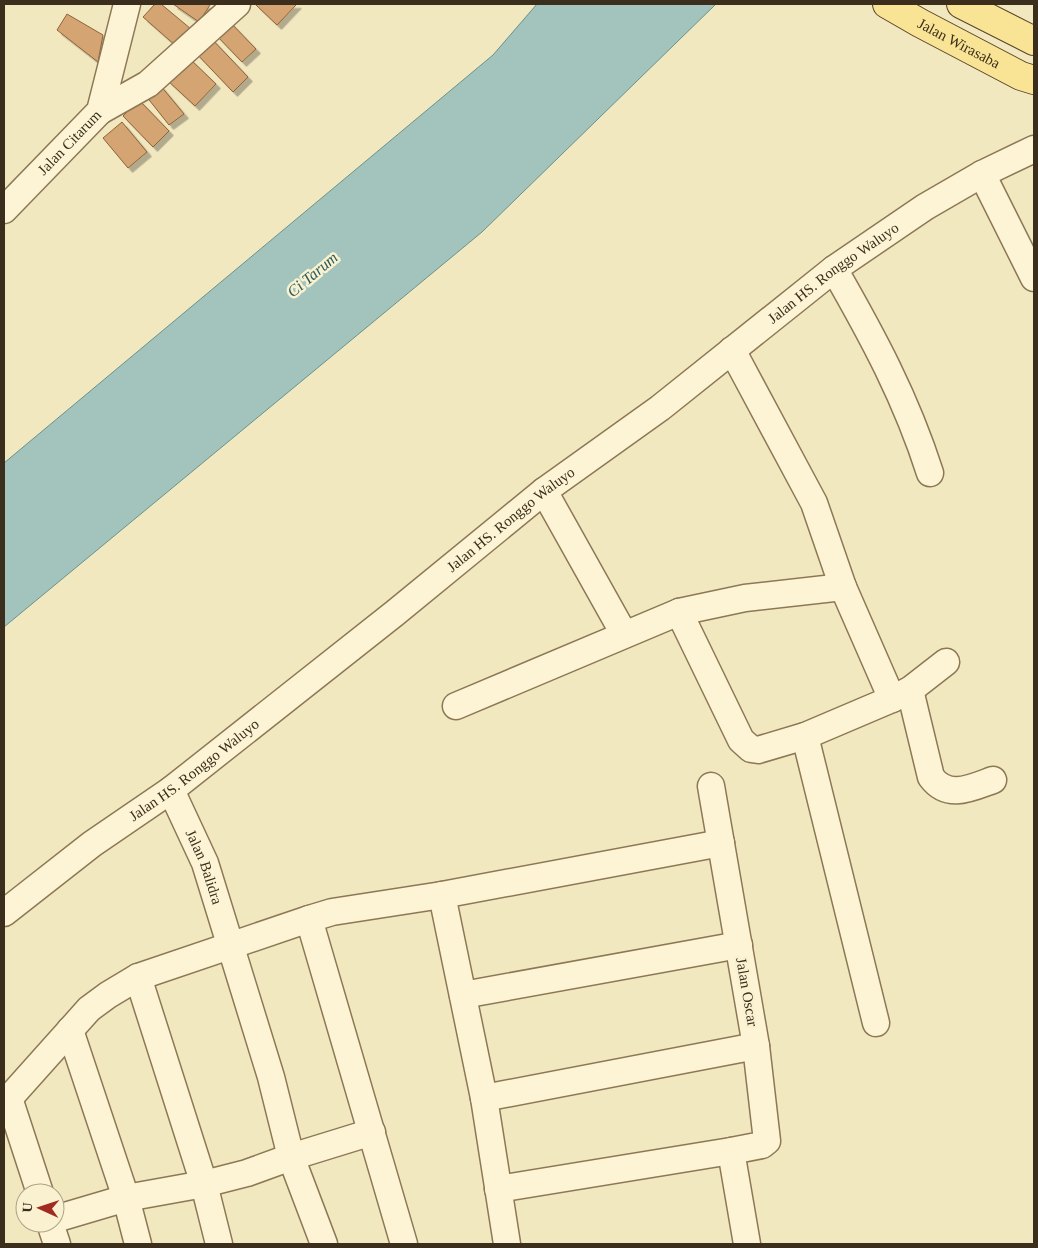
<svg xmlns="http://www.w3.org/2000/svg" width="1038" height="1248" font-family="'Times New Roman',serif">
	<defs>
		<filter id="shadow"><feDropShadow dx="4.5" dy="4.5" stdDeviation="0" flood-color="#0004"/></filter>
	</defs>
	<rect width="100%" height="100%" fill="#f2e8c0"/>
	<path fill="#a3c3bd" stroke="#69928c" d="M537,4H716L482,232L4,627V463L493,55Z"/>
	<g fill="#d4a472" stroke="#8e6339" filter="url(#shadow)">
		<path d="M155,4H161L191,29L176,46L143,17Z"/>
		<path d="M173,4H208L210,5L199,22Z"/>
		<path d="M255,4H297L277,25Z"/>
		<path d="M67,14L103,35L98,62L57,30Z"/>
		<path d="M228,20L256,49L242,62L214,33Z"/>
		<path d="M208,35L248,77L233,92L193,50Z"/>
		<path d="M188,57L216,84L195,106L167,80Z"/>
		<path d="M160,85L184,114L169,125L146,96Z"/>
		<path d="M139,100L169,131L153,147L123,116Z"/>
		<path d="M122,122L147,152L128,168L103,138Z"/>
	</g>
	<g fill="none" stroke-linecap="round" stroke-linejoin="round">
		<defs>
			<g id="minor">
				<path d="M100,111L148,84L237,4"/>
				<path d="M982,174L1034,278"/>
				<path id="s1" d="M4,210L100,111L127,4"/>
				<path d="M834,269C873,337 906,398 930,473"/>
				<path d="M732,350L814,503L843,587L892,699"/>
				<path d="M544,491L624,634"/>
				<path d="M679,612L741,740L751,749L758,750L805,736L892,699L910,690L946,662"/>
				<path d="M910,690L931,777C948,800 971,788 993,780"/>
				<path d="M456,706L679,612L745,598L843,587"/>
				<path d="M805,736L876,1023"/>
				<path id="s2" d="M171,790L205,863L271,1077L291,1157L324,1244"/>
				<path id="s3" d="M4,913L92,844L171,790L395,613L544,491L660,408L834,269L925,207L982,174L1034,149"/>
				<path d="M138,977L204,1184L219,1244"/>
				<path d="M463,995L739,945"/>
				<path d="M70,1030L126,1198L138,1244"/>
				<path d="M9,1098L40,1193"/>
				<path d="M484,1098L756,1046"/>
				<path d="M4,1104L89,1009L108,995L138,977L309,919"/>
				<path d="M731,1151L747,1244"/>
				<path d="M498,1189L731,1151L762,1145L767,1141L756,1046L711,786"/>
				<path d="M55,1219L126,1198L204,1184L247,1173L291,1157L372,1132"/>
				<path d="M50,1223L57,1244"/>
				<path d="M404,1244L309,919L332,912L442,895"/>
				<path d="M507,1244L484,1098L442,895L721,843"/>
			</g>
			<g id="major">
				<path id="s4" d="M887,4L920,23L1021,76L1034,80"/>
				<path d="M961,4L1034,41"/>
			</g>
		</defs>
		<use href="#minor" stroke="#8d7856" stroke-width="29"/>
		<use href="#major" stroke="#5a452b" stroke-width="30"/>
		<use href="#minor" stroke="#fcf4d4" stroke-width="26"/>
		<use href="#major" stroke="#f9e394" stroke-width="28"/>
	</g>
	<g text-anchor="middle" stroke-width="5" stroke-linejoin="round" paint-order="stroke">
		<g font-size="15" fill="#3b2e1c" stroke="#f9f1d0">
			<text dy="5" stroke="none"><textPath href="#s4" startOffset="82">Jalan Wirasaba</textPath></text>
			<text dy="5" stroke="none"><textPath href="#s1" startOffset="94">Jalan Citarum</textPath></text>
			<text dy="5" stroke="none"><textPath href="#s3" startOffset="1048">Jalan HS. Ronggo Waluyo</textPath></text>
			<text dy="5" stroke="none"><textPath href="#s3" startOffset="642">Jalan HS. Ronggo Waluyo</textPath></text>
			<text dy="5" stroke="none"><textPath href="#s3" startOffset="238">Jalan HS. Ronggo Waluyo</textPath></text>
			<text dy="5" stroke="none"><textPath href="#s2" startOffset="84">Jalan Balidra</textPath></text>
			<text transform="translate(747 992) rotate(80)" y="5">Jalan Oscar</text>
		</g>
		<g font-size="16" font-style="italic" fill="#2a5a5c" stroke="#f9f1d0">
			<text transform="translate(312 274) rotate(-40)" y="6">Ci Tarum</text>
		</g>
	</g>
	<rect width="1038" height="1248" fill="none" stroke="#3b2e1c" stroke-width="10"/>
	<g transform="translate(40 1208) rotate(273)"><circle r="24" fill="#f9f1d0" stroke="#ada388"/>
	<path d="M0-4L9 19L0 12L-9 19Z" fill="#a12b20"/>
	<text y="-8" font-size="14" font-weight="bold" text-anchor="middle" fill="#3b2e1c">U</text>
	</g>
</svg>
